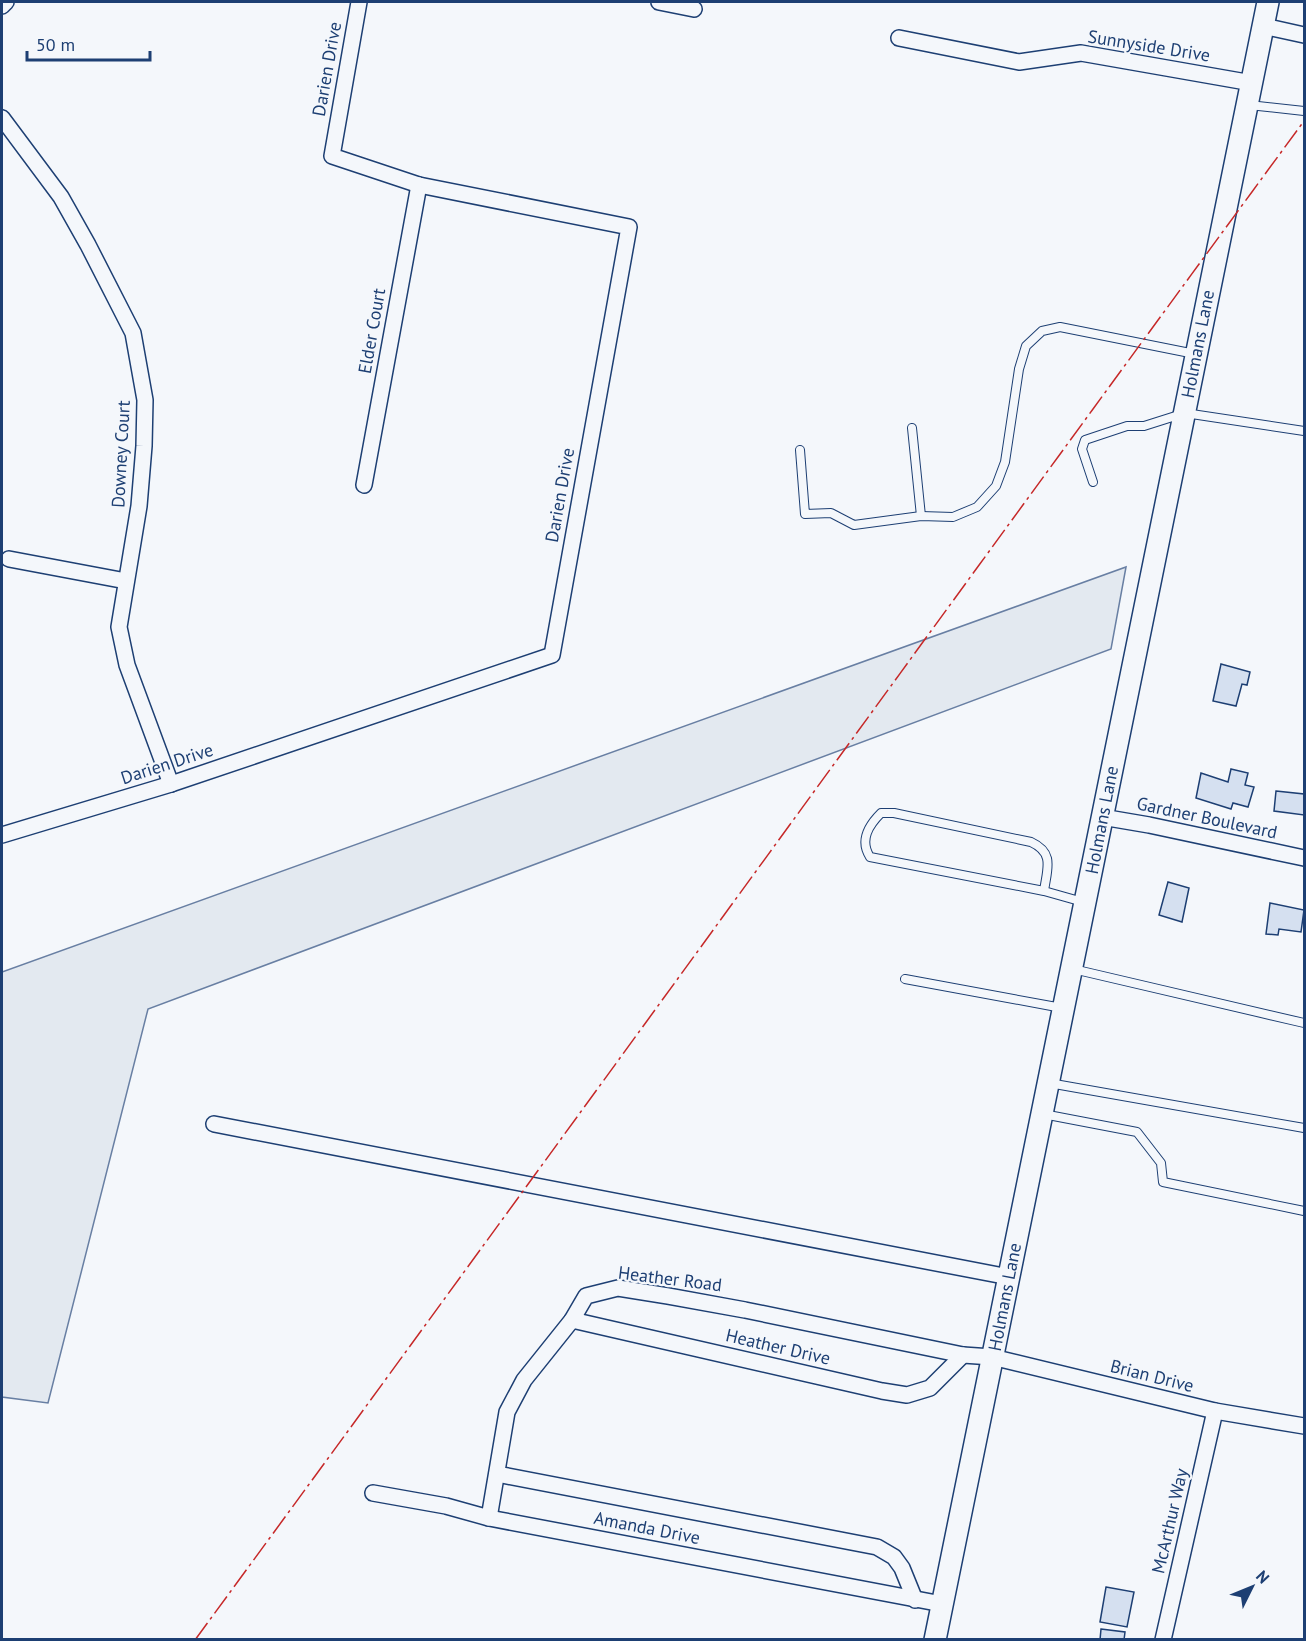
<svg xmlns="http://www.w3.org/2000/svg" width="1306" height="1641" font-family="'PT Sans',sans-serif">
	<rect width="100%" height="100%" fill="#f4f7fb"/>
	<path fill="#e3e9f0" stroke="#687fa3" stroke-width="1.5" d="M1126,567L1111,649L148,1009L48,1403L2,1397V972Z"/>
	<g fill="#d5e0f0" stroke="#1d3f73" stroke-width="1.5">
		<path d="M1221,664L1250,672L1247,685L1242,684L1236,706L1213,701Z"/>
		<path d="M1231,769L1248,773L1245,785L1254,787L1248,807L1233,803L1231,809L1196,798L1201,773L1228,782Z"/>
		<path d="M1276,791L1304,794V815L1274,811Z"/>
		<path d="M1168,882L1189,888L1182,922L1159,915Z"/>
		<path d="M1270,903L1304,910L1301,932L1279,929L1278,935L1266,934Z"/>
		<path d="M1106,1587L1134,1592L1127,1627L1100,1622Z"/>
		<path d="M1101,1629L1125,1632L1124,1640H1100Z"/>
	</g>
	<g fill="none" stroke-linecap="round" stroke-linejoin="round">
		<defs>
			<g id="lane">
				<path d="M1249,105L1304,111"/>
				<path d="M912,428L921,516"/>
				<path d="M800,450L805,514L831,513L854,525L921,516L953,517L977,507L996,486L1005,462L1019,369L1026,346L1042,331L1060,327L1195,354"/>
				<path d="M1093,482L1082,449L1085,440L1127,426H1144L1185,413L1304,431"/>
				<path d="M1044,891C1047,869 1055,853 1031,842L894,813H881C869,825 859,840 870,857L1044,891L1083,902"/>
				<path d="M1073,969L1304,1023"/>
				<path d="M905,979L1062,1008"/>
				<path d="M1049,1083L1304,1128"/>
				<path d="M1043,1114L1137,1132L1161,1163L1163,1182L1304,1211"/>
			</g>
			<g id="street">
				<path d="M659,2L694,9"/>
				<path d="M2,6L6,2"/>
				<path d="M1263,26L1304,35"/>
				<path d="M899,38L1019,62L1081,53L1252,83"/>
				<path d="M2,118L61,197L88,245L133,333L145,400L144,446L139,506L119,627L127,665L171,784"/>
				<path d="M364,485L419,185"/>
				<path d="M9,559L126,581"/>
				<path d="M1102,817L1149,825L1304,858"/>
				<path d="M2,835L171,784L552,655L629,227L419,185L332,156L359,2"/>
				<path d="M214,1124L1009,1277"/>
				<path d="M572,1320L882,1391L907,1395L930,1388L963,1355"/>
				<path d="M497,1474L877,1547L894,1557L902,1568L915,1600"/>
				<path d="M373,1493L446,1506L489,1518L942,1604"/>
				<path d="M489,1518L507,1412L524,1380L572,1320L586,1296L618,1288L668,1296L745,1310L963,1355L992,1357L1215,1411L1304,1426"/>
				<path d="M1163,1640L1215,1411"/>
			</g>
			<path id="secondary" d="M935,1640L1268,2"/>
		</defs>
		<use href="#lane" stroke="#1d3f73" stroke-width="10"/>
		<use href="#street" stroke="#1d3f73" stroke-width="18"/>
		<use href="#secondary" stroke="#1d3f73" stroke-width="24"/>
		<use href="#lane" stroke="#f4f7fb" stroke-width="8"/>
		<use href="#street" stroke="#f4f7fb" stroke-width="15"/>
		<use href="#secondary" stroke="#f4f7fb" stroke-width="21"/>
		<path stroke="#c62828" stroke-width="1.5" stroke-dasharray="21 4.5 3 4.5" stroke-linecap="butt" d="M195,1640C566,1134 933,626 1304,121"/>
	</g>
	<g text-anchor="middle" stroke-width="4.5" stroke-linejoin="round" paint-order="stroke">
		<g font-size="18" fill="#1d3f73" stroke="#f4f7fb">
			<text transform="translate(1149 46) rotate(9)" y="6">Sunnyside Drive</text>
			<text transform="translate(327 69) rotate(-80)" y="6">Darien Drive</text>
			<text transform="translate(372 331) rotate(-80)" y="6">Elder Court</text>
			<text transform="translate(1198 344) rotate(-79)" y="6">Holmans Lane</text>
			<text transform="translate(121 454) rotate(-87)" y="6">Downey Court</text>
			<text transform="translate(560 495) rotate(-80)" y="6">Darien Drive</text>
			<text transform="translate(167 764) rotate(-18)" y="6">Darien Drive</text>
			<text transform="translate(1207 818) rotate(12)" y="6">Gardner Boulevard</text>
			<text transform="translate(1102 820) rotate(-79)" y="6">Holmans Lane</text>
			<text transform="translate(670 1279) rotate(7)" y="6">Heather Road</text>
			<text transform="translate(1005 1297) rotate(-79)" y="6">Holmans Lane</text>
			<text transform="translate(778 1347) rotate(13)" y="6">Heather Drive</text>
			<text transform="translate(1152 1376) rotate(14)" y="6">Brian Drive</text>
			<text transform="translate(1170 1521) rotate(-77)" y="6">McArthur Way</text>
			<text transform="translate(647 1528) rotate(11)" y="6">Amanda Drive</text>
		</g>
	</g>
	<rect width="1306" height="1641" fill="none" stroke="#1d3f73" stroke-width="6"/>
	<g transform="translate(1252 1587) rotate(47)" stroke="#f4f7fb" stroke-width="4.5" paint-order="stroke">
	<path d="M0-4.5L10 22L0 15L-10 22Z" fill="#1d3f73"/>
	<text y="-9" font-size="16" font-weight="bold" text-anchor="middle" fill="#1d3f73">N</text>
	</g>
	<path d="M27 51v9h123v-9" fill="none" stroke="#1d3f73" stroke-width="3"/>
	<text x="36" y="51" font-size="18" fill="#1d3f73" stroke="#f4f7fb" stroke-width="4.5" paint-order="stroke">50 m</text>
</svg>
